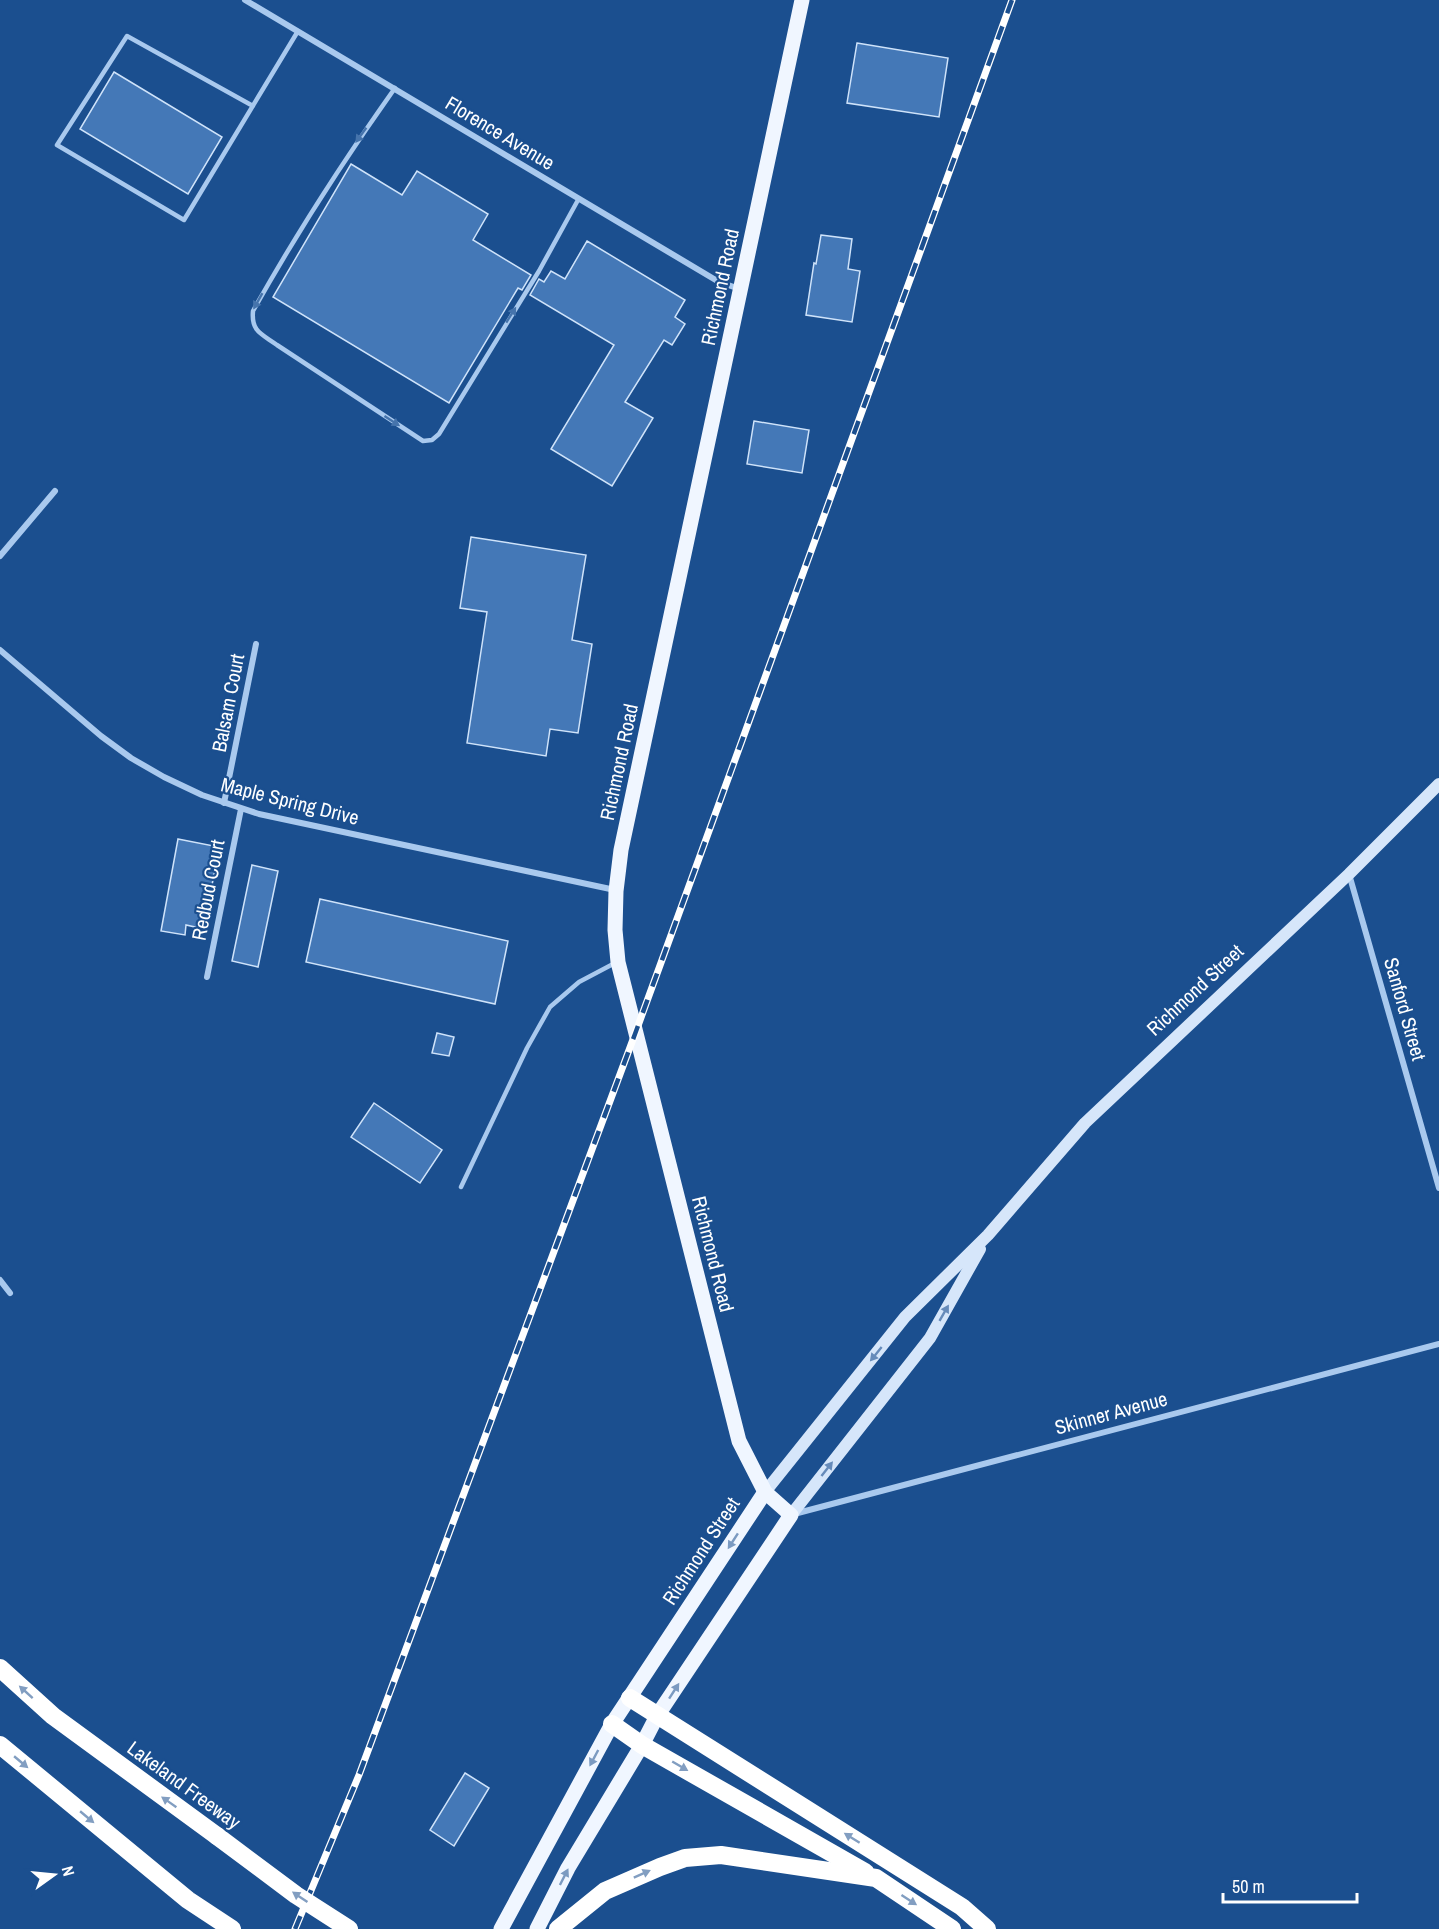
<svg xmlns="http://www.w3.org/2000/svg" width="1439" height="1929" font-family="'Archivo Narrow',sans-serif">
	<rect width="100%" height="100%" fill="#1b4f8f"/>
	<g fill="#4478b7" stroke="#cfe3fa" stroke-width="1.5">
		<path d="M857,43L948,58L939,117L847,103Z"/>
		<path d="M114,72L222,137L188,194L80,129Z"/>
		<path d="M351,164L402,195L417,171L488,214L473,240L531,275L522,290L518,288L449,403L273,297Z"/>
		<path d="M821,235L852,239L848,269L860,271L852,322L806,315L814,263L816,264Z"/>
		<path d="M587,241L685,300L675,317L685,324L672,345L664,340L625,402L653,418L612,486L551,449L614,345L530,295L539,279L544,282L551,271L565,279Z"/>
		<path d="M754,421L809,430L802,473L747,464Z"/>
		<path d="M471,537L586,555L572,640L592,644L578,733L550,729L546,756L467,743L487,612L460,608Z"/>
		<path d="M178,839L219,847L204,929L186,925L185,935L161,931Z"/>
		<path d="M252,865L278,871L258,967L232,961Z"/>
		<path d="M320,899L508,941L495,1004L306,962Z"/>
		<path d="M437,1033L454,1037L449,1056L432,1053Z"/>
		<path d="M374,1103L442,1150L420,1183L351,1137Z"/>
		<path d="M465,1773L489,1788L454,1846L430,1830Z"/>
	</g>
	<g fill="none" stroke-linecap="round" stroke-linejoin="round">
		<g stroke="#a9c9ee" stroke-width="4.5">
			<path d="M395,88C344,160 296,234 253,311C251,332 262,334 277,345L423,441L432,440L439,434L539,271L578,200"/>
			<path d="M253,106L127,36L57,145L184,220L298,31"/>
			<path d="M461,1187L527,1048L550,1007L579,982L615,963"/>
		</g>
		<g stroke="#a9c9ee" stroke-width="6">
			<path d="M245,0C404,93 560,189 719,282L740,289"/>
			<path d="M0,556L55,491"/>
			<path d="M0,650L101,736L131,758L164,777L202,795L259,814L615,890"/>
			<path d="M224,803L256,644"/>
			<path d="M1349,874L1439,1188"/>
			<path d="M207,977L241,809"/>
			<path d="M0,1280L10,1293"/>
			<path d="M794,1514L1439,1344"/>
		</g>
		<g stroke="#d6e6fa" stroke-width="12">
			<path d="M765,1492L905,1317L988,1235L1085,1123L1349,874L1439,784"/>
			<path d="M791,1515L930,1338L980,1249"/>
		</g>
		<g stroke="#f0f6ff" stroke-width="15">
			<path d="M501,1929L612,1724L765,1492"/>
			<path d="M537,1929L568,1868L642,1745L657,1716L791,1515L765,1492L739,1441L618,962L615,930L616,891L621,850L802,0"/>
		</g>
		<g stroke="#fff" stroke-width="18">
			<path d="M0,1668L53,1716L217,1836"/>
			<path d="M630,1698L962,1907L987,1929"/>
			<path d="M612,1724L642,1745L865,1872"/>
			<path d="M0,1745L188,1900L232,1929"/>
			<path d="M558,1929L605,1891L660,1867L685,1858L721,1855L876,1878L952,1929"/>
		</g>
		<defs>
			<path id="rail" d="M295,1929L359,1775L635,1034L1012,0"/>
		</defs>
		<use href="#rail" stroke="#fff" stroke-width="7"/>
		<use href="#rail" stroke="#1b4f8f" stroke-width="4.5" stroke-dasharray="14" stroke-linecap="butt"/>
		<path stroke="#fff" stroke-width="18" d="M217,1836L296,1895L349,1929"/>
	</g>
	<defs><path id="oneway-solid" d="M-6-.8H1V-3.2L6.5 0L1 3.2V.8H-6Z" transform="scale(1.5)"/></defs>
	<g fill="#4674ac">
		<use href="#oneway-solid" transform="translate(361 135) rotate(126)"/>
		<use href="#oneway-solid" transform="translate(258 301) rotate(119)"/>
		<use href="#oneway-solid" transform="translate(511 315) rotate(-58)"/>
		<use href="#oneway-solid" transform="translate(392 421) rotate(33)"/>
	</g>
	<g fill="#668bba">
		<use href="#oneway-solid" transform="translate(944 1313) rotate(-60)"/>
		<use href="#oneway-solid" transform="translate(876 1354) rotate(129)"/>
		<use href="#oneway-solid" transform="translate(827 1469) rotate(-52)"/>
	</g>
	<g fill="#7b9ac1">
		<use href="#oneway-solid" transform="translate(733 1541) rotate(123)"/>
		<use href="#oneway-solid" transform="translate(674 1691) rotate(-57)"/>
		<use href="#oneway-solid" transform="translate(594 1758) rotate(118)"/>
		<use href="#oneway-solid" transform="translate(564 1877) rotate(-63)"/>
	</g>
	<g fill="#829ec1">
		<use href="#oneway-solid" transform="translate(26 1692) rotate(-138)"/>
		<use href="#oneway-solid" transform="translate(21 1762) rotate(40)"/>
		<use href="#oneway-solid" transform="translate(680 1766) rotate(30)"/>
		<use href="#oneway-solid" transform="translate(169 1802) rotate(-145)"/>
		<use href="#oneway-solid" transform="translate(87 1817) rotate(40)"/>
		<use href="#oneway-solid" transform="translate(852 1838) rotate(-148)"/>
		<use href="#oneway-solid" transform="translate(642 1874) rotate(-24)"/>
		<use href="#oneway-solid" transform="translate(300 1897) rotate(-146)"/>
		<use href="#oneway-solid" transform="translate(909 1900) rotate(33)"/>
	</g>
	<g text-anchor="middle" stroke-width="4.5" stroke-linejoin="round" paint-order="stroke">
		<g font-size="20" fill="#fff" stroke="#1b4f8f">
			<text transform="translate(500 133) rotate(31)" y="7">Florence Avenue</text>
			<text transform="translate(720 287) rotate(-78)" y="7">Richmond Road</text>
			<text transform="translate(228 703) rotate(-79)" y="7">Balsam Court</text>
			<text transform="translate(619 762) rotate(-78)" y="7">Richmond Road</text>
			<text transform="translate(290 801) rotate(14)" y="7">Maple Spring Drive</text>
			<text transform="translate(208 890) rotate(-79)" y="7">Redbud Court</text>
			<text transform="translate(1195 990) rotate(-43)" y="7">Richmond Street</text>
			<text transform="translate(1405 1009) rotate(74)" y="7">Sanford Street</text>
			<text transform="translate(713 1254) rotate(76)" y="7">Richmond Road</text>
			<text transform="translate(1111 1413) rotate(-15)" y="7">Skinner Avenue</text>
			<text transform="translate(701 1551) rotate(-57)" y="7">Richmond Street</text>
			<text transform="translate(184 1785) rotate(36)" y="7">Lakeland Freeway</text>
		</g>
	</g>
	<g transform="translate(54 1875) rotate(75)" stroke="#1b4f8f" stroke-width="4.5" paint-order="stroke">
	<path d="M0-4.5L10 22L0 15L-10 22Z" fill="#ffffff"/>
	<text y="-9" font-size="16" font-weight="bold" text-anchor="middle" fill="#ffffff">N</text>
	</g>
	<path d="M1223 1893v9h134v-9" fill="none" stroke="#ffffff" stroke-width="3"/>
	<text x="1232" y="1893" font-size="18" fill="#ffffff" stroke="#1b4f8f" stroke-width="4.5" paint-order="stroke">50 m</text>
</svg>
